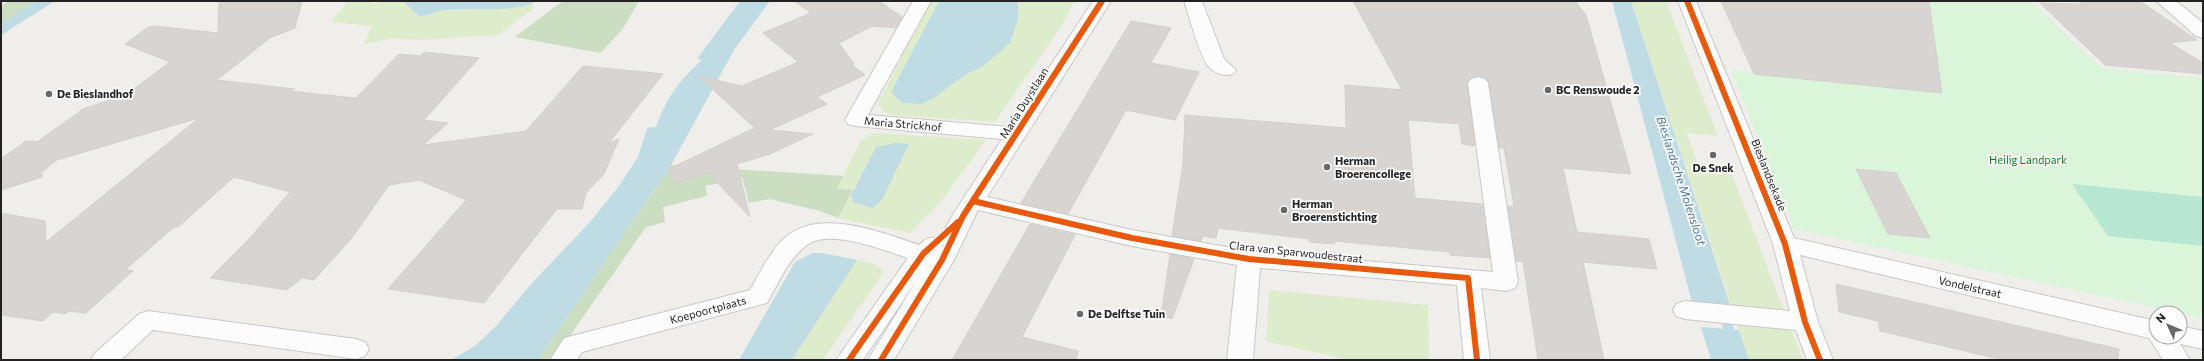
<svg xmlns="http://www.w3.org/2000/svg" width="2204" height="361" font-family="Commissioner,sans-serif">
	<rect width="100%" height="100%" fill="#f0eeeb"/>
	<g fill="#ddeccb">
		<path d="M348,1H369L371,4L384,1H402L409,8L426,16L440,11L479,10L532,4L534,8L498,35L418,40L394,38L364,44L372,26L331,22Z"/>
		<path d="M931,1H939L891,92L902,103L922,104L934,98L965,75L983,66L1010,43L1018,20V1L1074,2L1062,25L995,122L891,115L883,111L878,103Z"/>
		<path d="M1631,1H1666L1718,136L1687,133L1699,169L1731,172L1803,360H1749Z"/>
		<path d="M876,133L986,140L943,199L910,233L838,218L851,195L853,202L882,200L909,144L876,147L853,190L837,189L861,140Z"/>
		<path d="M857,260L874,264L884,271L823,360H792Z"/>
		<path d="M1269,290L1428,305L1429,360H1348L1266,341Z"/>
	</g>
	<g fill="#cbdec1">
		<path d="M9,1H36L1,24V6Z"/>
		<path d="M563,1H639L622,30L600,53L515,37Z"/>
		<path d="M671,165L843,176L837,189L853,190L838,218L820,211L769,199L749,203L742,177L706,186L707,196L663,207L665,222L646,227L553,360H538Z"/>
	</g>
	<path fill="#daf5da" d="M1927,1H2031L2101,68L2203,78V318L1794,229L1731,70L1933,89Z"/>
	<path fill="#b7e6d2" d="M2072,184L2203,197V246L2108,236Z"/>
	<g fill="#bfdbe3">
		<path d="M36,1H55L1,35V24Z"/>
		<path d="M402,1H536C518,14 464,7 440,11C433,13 427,16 419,16Z"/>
		<path d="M740,1H770L734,50L671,165L538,360H451L475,346L496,326L532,283L590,222L619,186L638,157L647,128L656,127C668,96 677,83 702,60L697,59Z"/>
		<path d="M939,1H1018V20L1010,43L983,66L965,75L934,98L922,104L902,103L891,92Z"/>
		<path d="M1612,1H1631L1730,305L1692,302Z"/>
		<path d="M895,143L909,144L882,200L872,208L853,202L851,195L876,147Z"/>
		<path d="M812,253H822L857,260L792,360H739L795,262Z"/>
		<path d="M1701,327L1739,330L1749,360H1711Z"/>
	</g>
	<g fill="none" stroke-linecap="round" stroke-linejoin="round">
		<path stroke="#bfdbe3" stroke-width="10" d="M1723,311L1739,360"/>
	</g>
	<g fill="#d7d4d2" stroke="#d3d0cc">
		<path d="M219,1H302L295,28L270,38L217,80L295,89L288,91L356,98L399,54L420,56L424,52L479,58L424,120L448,123L423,145L526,131L583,66L663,74L609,143L619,139L604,174L586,193L582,209H557L484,303L388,289L466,200L419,180L389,185L351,239L314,280L302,278L287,290L210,278L248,240L290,192L234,177L178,227H174L125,270L133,271L86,313L69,311L65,314L53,312L43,321L1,315V213L45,221L46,242L199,118L57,160L42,172V177L1,190V159L26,141L37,142L83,109L127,94L170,62L125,44L147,28L154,26L218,33Z"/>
		<path d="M794,1H879L902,17L896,28L872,26L839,43L854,64L852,65L865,75L817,97L827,104L770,130L813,134L770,154L737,164L750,217L708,173L675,183L669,169L752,129H756L698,76L742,86L798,62L763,33L811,13Z"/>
		<path d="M1353,1H1575L1586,15L1631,174L1563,168L1577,232L1649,239L1657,269L1583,262L1604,360H1538L1523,262L1516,261L1508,206H1514L1504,148H1499L1489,83L1485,78L1478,76L1471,78L1467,83L1475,146L1462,144L1459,124L1408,120L1415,198L1482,204L1490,258L1450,255V252L1334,241L1335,244L1309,242V239L1218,228L1216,238L1203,236L1201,241L1172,236L1183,163L1185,115L1346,128L1345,85L1402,90Z"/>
		<path d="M1721,1H1929L1942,93L1754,74Z"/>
		<path d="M2080,1H2140L2197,40L2170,43L2203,63V74L2105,65L2040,3L2083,4Z"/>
		<path d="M1131,21L1171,28L1151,63L1199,72L1175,120L1126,110L1068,214L1021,203Z"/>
		<path d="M1856,169L1896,173L1930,238L1888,234Z"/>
		<path d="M1030,224L1075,235L1022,337L1078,351L1076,360H952Z"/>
		<path d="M1170,254L1194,259L1172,319L1161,316Z"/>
		<path d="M1836,284L2119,349L2118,360H2003L1880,331L1878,321L1839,312Z"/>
	</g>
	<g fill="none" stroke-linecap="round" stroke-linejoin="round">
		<defs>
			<g id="minor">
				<path d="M913,1H931L868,115L1010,127L1093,1H1111L987,197L1132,230L1249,251L1493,272L1468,83L1471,79L1478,77L1485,79L1488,83L1518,282L1515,288L1506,291L1481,288L1490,360H1464L1457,285L1260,268L1253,360H1227L1237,265L1132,246L978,210L954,260L894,360H868L917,280L863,360H836L908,258C883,250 829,228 807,245C788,259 778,284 767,303L582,352L577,360H550L564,338L750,290C761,271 772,246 791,233C825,210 884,233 919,245C926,238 931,236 940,239L952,216L1002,139L855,126L848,124L845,120Z"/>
				<path d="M1184,1H1202L1224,59L1236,70L1233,74C1223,77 1215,73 1208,66C1200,57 1189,15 1184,1Z"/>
				<path d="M1678,1H1696L1794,238L2156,321V337H2180V326L2203,331V349L2180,344L2190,360H2163L2149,338L1800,255L1818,322L1833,360H1807L1796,330L1685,319L1676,316L1673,310L1676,304L1685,301L1790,311L1773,244Z"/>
				<path d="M2156,1H2176L2203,23V38L2196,36Z"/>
				<path d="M148,311L356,339L365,342L369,349L365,356L356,359L153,330L121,360H91L95,353L139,314Z"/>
			</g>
		</defs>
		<use href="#minor" stroke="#c9c8c7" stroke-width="2"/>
		<use href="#minor" fill="#fdfcfc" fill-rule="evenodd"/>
		<defs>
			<g id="cycleway">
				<path d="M1687,1L1785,244L1805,322L1820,360"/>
				<path d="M973,201L1132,238L1249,259L1468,278L1477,360"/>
				<path d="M849,360L923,254L958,222"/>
				<path d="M881,360L942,260L963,216L1102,1"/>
			</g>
		</defs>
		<use href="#cycleway" stroke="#fff" stroke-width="8"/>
		<use href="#cycleway" stroke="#e8590c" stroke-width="6"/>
	</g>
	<g fill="#6a6968" stroke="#fff" stroke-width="1.5">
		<circle cx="1548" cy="90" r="4"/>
		<circle cx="49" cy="94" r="4"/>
		<circle cx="1713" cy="155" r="4"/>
		<circle cx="1327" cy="167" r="4"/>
		<circle cx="1284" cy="210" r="4"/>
		<circle cx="1080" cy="314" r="4"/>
	</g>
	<g text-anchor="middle" stroke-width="3.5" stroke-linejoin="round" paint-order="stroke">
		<g font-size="11" font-weight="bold" fill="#222" stroke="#fff" text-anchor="start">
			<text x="1556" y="94">BC Renswoude 2</text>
			<text x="57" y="98">De Bieslandhof</text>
			<text x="1335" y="165">Herman<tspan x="1335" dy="13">Broerencollege</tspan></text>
			<text x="1713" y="172" text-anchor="middle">De Snek</text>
			<text x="1292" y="208">Herman<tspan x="1292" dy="13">Broerenstichting</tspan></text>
			<text x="1088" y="318">De Delftse Tuin</text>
		</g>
		<g font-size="11" fill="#222" stroke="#fff">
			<text transform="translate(1024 103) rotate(-58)" y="4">Maria Duystlaan</text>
			<text transform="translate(903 124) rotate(5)" y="4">Maria Strickhof</text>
			<text transform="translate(1769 175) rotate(68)" y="4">Bieslandsekade</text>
			<text transform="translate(1296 252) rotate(6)" y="4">Clara van Sparwoudestraat</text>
			<text transform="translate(1970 287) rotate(13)" y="4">Vondelstraat</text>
			<text transform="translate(708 310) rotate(-15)" y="4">Koepoortplaats</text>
		</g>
		<g font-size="11" fill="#0c8416" stroke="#fff">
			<text x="2028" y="164">Heilig Landpark</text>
		</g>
		<g font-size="12" font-style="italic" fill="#4a7aab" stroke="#fff">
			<text transform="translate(1681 181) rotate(72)" y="4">Bieslandsche Molensloot</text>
		</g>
	</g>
	<rect width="2204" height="361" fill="none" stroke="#222222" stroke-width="4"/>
	<g transform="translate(2168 325) rotate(314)"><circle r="19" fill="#ffffff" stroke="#a7a7a7"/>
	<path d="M0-3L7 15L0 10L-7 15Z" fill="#6a6968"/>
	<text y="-6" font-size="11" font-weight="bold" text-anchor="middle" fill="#222222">N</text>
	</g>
</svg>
